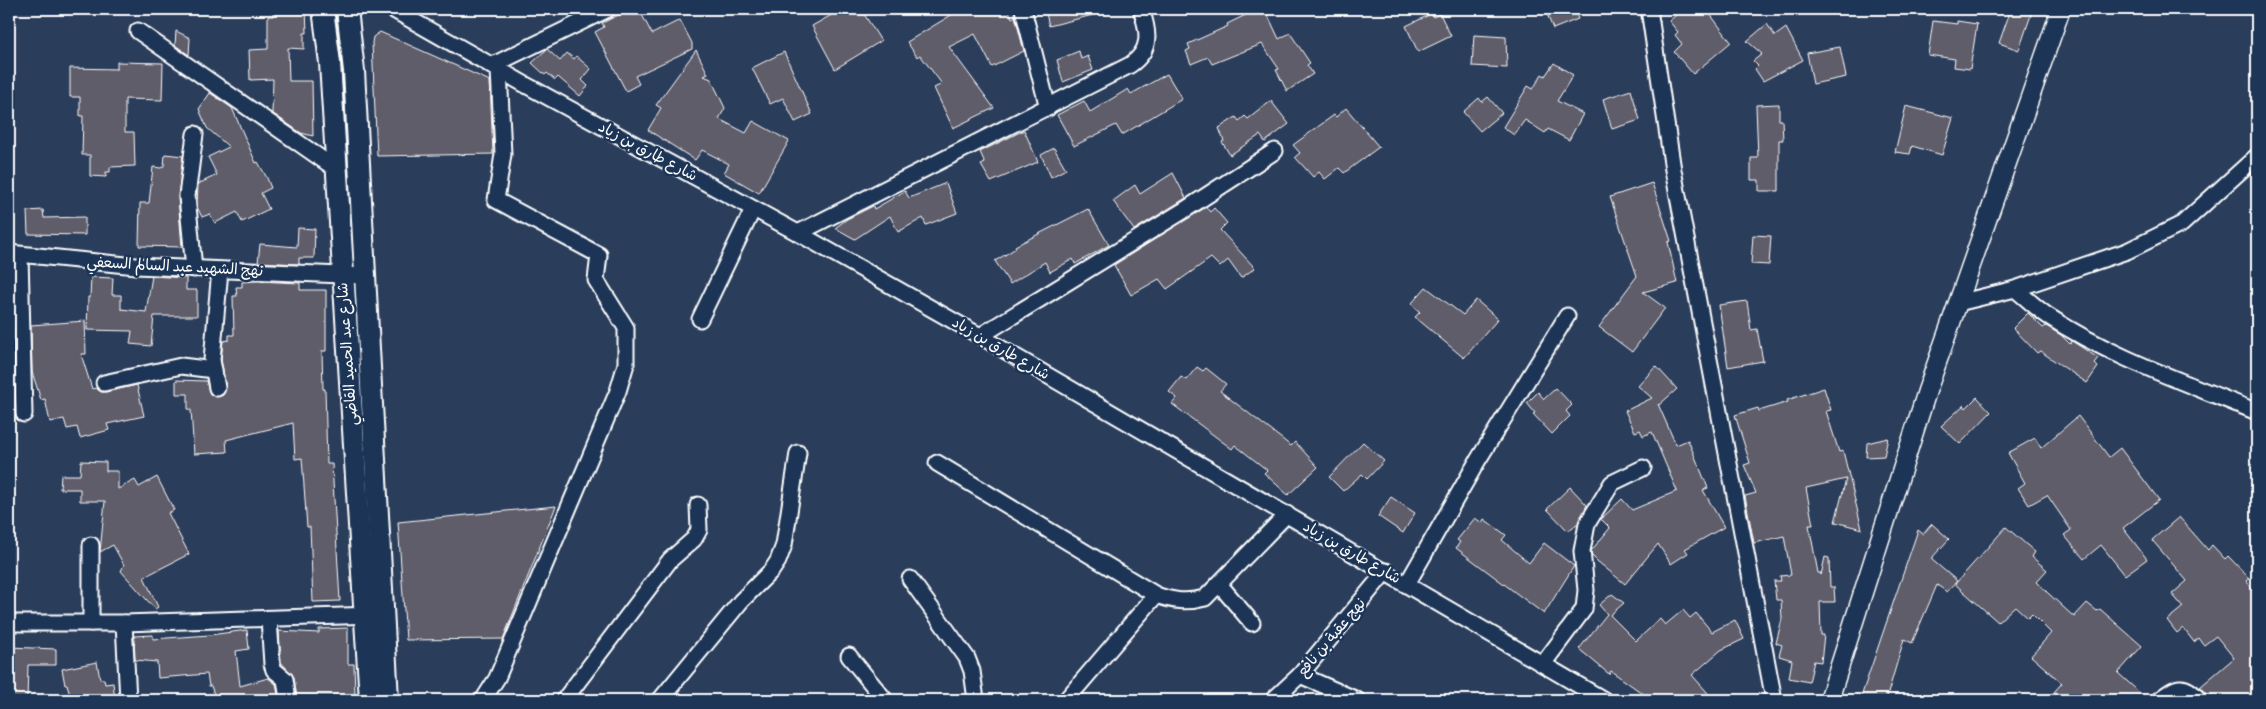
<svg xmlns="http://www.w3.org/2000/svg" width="2266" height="709" font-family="Pangolin,'Playpen Sans Arabic',sans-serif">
	<rect width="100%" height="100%" fill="#2a3d5b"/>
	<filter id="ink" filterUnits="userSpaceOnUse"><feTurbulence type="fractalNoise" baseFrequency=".02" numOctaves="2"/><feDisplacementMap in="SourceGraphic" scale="10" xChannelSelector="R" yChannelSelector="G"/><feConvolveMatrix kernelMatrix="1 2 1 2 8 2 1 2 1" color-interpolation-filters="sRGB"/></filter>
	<g filter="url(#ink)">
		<g fill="#605d6a" stroke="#fff">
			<path d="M273,9H306L307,33H304V49L288,48L289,81H312L313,136L301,133L272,113L273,79L250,80L249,50L268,49V16H273Z"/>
			<path d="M631,9H639L652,34L680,20L692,43V49L635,76L639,84L626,91L595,32L604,27L602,23Z"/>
			<path d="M842,9H857L861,15L864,14L881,41L835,69L812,26Z"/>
			<path d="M961,9H1008L1012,18L1015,16L1024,51L992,67L975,34L949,47L994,108L953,128L934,88L942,84L920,55L917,57L907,42Z"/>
			<path d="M1045,9H1096L1097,14L1049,26Z"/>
			<path d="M1258,9H1265L1279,39L1290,33L1310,63L1307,65L1313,74L1287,91L1276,70L1279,69L1262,44L1212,64L1208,57L1191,64L1186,51L1190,49L1188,44L1228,26L1227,24Z"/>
			<path d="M1545,9H1574L1578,19L1553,29Z"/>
			<path d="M1683,9H1697L1702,14L1707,10L1731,42L1693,74L1674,52L1682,44L1675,35L1678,32L1669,21Z"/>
			<path d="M2011,9H2033L2019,50L1999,43Z"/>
			<path d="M1431,14L1433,17L1440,14L1451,36L1418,52L1406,26Z"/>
			<path d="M1933,21L1957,24V21L1977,24L1970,69L1954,67L1955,59L1928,55Z"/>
			<path d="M1767,24L1775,36L1786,28L1803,60L1763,81L1755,69L1758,66L1753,61L1762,54L1747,41Z"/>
			<path d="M176,31L190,38L189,55L175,45Z"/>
			<path d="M380,32L490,81L493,154L377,156L372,43L373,37Z"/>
			<path d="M1474,35L1506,37L1507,68L1472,66Z"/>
			<path d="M1840,47L1846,77L1813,84L1807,53Z"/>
			<path d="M547,49L560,61L567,53L574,59L576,56L591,69L582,80L588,86L580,96L558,77L555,80L547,73L545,75L532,63Z"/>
			<path d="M696,50L708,74L704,76L711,79L725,108L719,119L746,133L753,121L789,141L759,193L724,173L729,164L702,150L695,160L648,130L661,108L656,105Z"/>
			<path d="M1079,51L1081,59L1088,56L1093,70L1063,82L1057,60Z"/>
			<path d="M784,52L812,114L795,122L783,98L770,104L752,68Z"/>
			<path d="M117,62L163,63L162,100L125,99V132H134L135,166L110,167V172H106V177L90,176V155H82L83,116H80V97H70V68L117,69Z"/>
			<path d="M1554,63L1573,75L1557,101L1583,114L1569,140L1548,129L1545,133L1525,120L1514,135L1503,127L1528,86L1533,89L1542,74L1545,76Z"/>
			<path d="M1167,74L1182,99L1122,135L1116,125L1074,146L1057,115L1084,101L1090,112L1128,89L1131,94Z"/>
			<path d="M1631,90L1640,120L1612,129L1603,99Z"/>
			<path d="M210,93L232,108L256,163L258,162L267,178L271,188L261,193L269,209L242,222L237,212L215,223L210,214L202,217L197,207L198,184L217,175L208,157L229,147L207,128L199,109Z"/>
			<path d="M1488,97L1502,113L1480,131L1463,112L1479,98L1482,102Z"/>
			<path d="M1271,101L1289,124L1265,142L1260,135L1230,155L1222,142L1224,141L1219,128L1236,117L1239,121L1245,116L1248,119Z"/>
			<path d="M1779,104V120H1782L1783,140H1779V191H1759V180H1751V158H1758L1756,105Z"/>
			<path d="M1906,106L1953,118L1942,155L1912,146L1910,154L1895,152Z"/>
			<path d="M1346,108L1379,147L1344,173L1339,168L1325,179L1319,172L1313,177L1295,157L1300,153L1293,145L1334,115L1336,117Z"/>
			<path d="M1024,130L1038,162L991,182L981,165L985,163L980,152Z"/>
			<path d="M1054,148L1066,169L1051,177L1041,155Z"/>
			<path d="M165,154L183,156L178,197L182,247L139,246L140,203H149L153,167L161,168L164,166Z"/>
			<path d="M1173,173L1186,198L1134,230L1113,201L1135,185L1140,194Z"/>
			<path d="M946,183L957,213L926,225L923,218L898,232L890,216L855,239L835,228L847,219L873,206L874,209L905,191L909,198Z"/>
			<path d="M1652,183L1671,241L1668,242L1677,283L1643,292L1665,308L1632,352L1599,327L1637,276L1610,197Z"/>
			<path d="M1206,207L1210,212L1214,208L1227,223L1220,230L1255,268L1241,278L1228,260L1220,267L1211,258L1167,289L1159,279L1131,295L1114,265Z"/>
			<path d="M1088,209L1109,245L1075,264L1073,259L1050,272L1045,262L1010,284L995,261L1016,248L1015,246Z"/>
			<path d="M43,210L44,218L85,217V235L28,234L27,211Z"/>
			<path d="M298,228L315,229L314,258H299V264L258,262L260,244L297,247Z"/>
			<path d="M1753,235L1771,236L1769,265L1751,264Z"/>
			<path d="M152,276L186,278V290H197V316H154L151,346L130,344L132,331L87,330L88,297H90L91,277L113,278L112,295H121V309L146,312Z"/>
			<path d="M257,281L300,283V290H326V351H322L323,389H325L327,464H332L340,601L313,602L310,527H307L302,458L295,459L293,423L226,440L227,452L194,454L191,410H188V394H176V380L206,381L210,394L218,397L223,395L226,387L221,360L223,341L229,340V335H234L233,296H237L236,287H242V282Z"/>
			<path d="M1426,287L1463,315L1476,300L1498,319L1464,358L1415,317L1420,312L1411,304Z"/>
			<path d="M1747,301L1751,330L1757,329L1763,361L1728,367L1719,305Z"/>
			<path d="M2028,313L2043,328L2046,326L2061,335L2070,344L2072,341L2098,358L2094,363L2098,367L2087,383L2040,351L2037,353L2013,328Z"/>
			<path d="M85,321L86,354H81L92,389L96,388L101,392H106L137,385L144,416L107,424L109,430L80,438L77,427L67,429L64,419L50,422L45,399L41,400L32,372L31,325Z"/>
			<path d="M1656,366L1677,389L1659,405L1658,404L1676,445L1688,440L1708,488L1703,490L1724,527L1685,549L1688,553L1671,564L1658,544L1625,584L1597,561L1592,556L1591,551L1610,528L1601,519L1622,499L1632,510L1677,491L1652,432L1643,436L1640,430L1635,432L1625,411L1652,398L1638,386Z"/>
			<path d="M1197,367L1203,371L1206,368L1226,384L1220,391L1291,446L1295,442L1318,467L1288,495L1264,473L1267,470L1235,445L1232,449L1172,404L1177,398L1169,392L1181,377L1186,380Z"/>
			<path d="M1556,388L1572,405L1566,411L1570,416L1552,434L1533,414L1535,413L1527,403L1538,392L1544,399Z"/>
			<path d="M1824,388L1831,410L1826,411L1839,452L1843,451L1862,529L1835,522L1846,479L1806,488L1813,525H1809L1818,573H1821V575L1825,557L1829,558L1830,587H1834L1835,602H1820L1821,635H1824L1821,662L1814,661L1809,682L1789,678L1792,660L1779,656L1782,645L1776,643L1782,619L1781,600H1776L1774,581H1781L1780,576L1791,575L1784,536L1754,543L1745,496L1756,493L1744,465L1750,463L1735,415L1758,408L1759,411L1788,402L1787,400Z"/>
			<path d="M1977,397L1991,412L1960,444L1941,426L1964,405L1966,408Z"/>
			<path d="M2078,416L2109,457L2120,448L2159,500L2123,528L2147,559L2125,575L2101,545L2084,559L2064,535L2071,530L2047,495L2029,505L2018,488L2025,483L2008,453L2035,438L2041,448Z"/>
			<path d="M1888,438L1884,456L1866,457L1867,443Z"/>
			<path d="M1363,442L1384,461L1367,479L1362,474L1343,491L1329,477Z"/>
			<path d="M81,461L106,462V471H118V489L135,480L139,487L157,477L174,510L168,513L189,554L144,577L158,607L155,609L121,571L124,565L113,545L100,552L105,501H80V489H60L61,475H80Z"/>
			<path d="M1570,487L1587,505L1578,523L1568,531L1547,509Z"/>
			<path d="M1391,497L1415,513L1403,533L1378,516Z"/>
			<path d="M556,506L503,639L406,640L398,522Z"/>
			<path d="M2179,517L2208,550L2212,545L2225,559L2228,556L2249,578L2246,581L2257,593V700H2208L2206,694L2200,687L2234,658L2216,636L2204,645L2199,638L2194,642L2183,628L2177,633L2167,620L2183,607L2172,594L2187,581L2152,540Z"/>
			<path d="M1475,518L1482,523L1484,519L1506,535L1502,540L1529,563L1544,543L1574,566L1544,614L1456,548L1460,542L1457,540Z"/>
			<path d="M1932,524L1949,539L1931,559L1957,581L1947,592L1937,585L1912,643L1904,639L1886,700H1860L1918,530L1923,534Z"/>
			<path d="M2006,527L2035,552L2032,557L2047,570L2036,582L2074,617L2087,603L2097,611L2100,609L2142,646L2118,673L2148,700H2047L2062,683L2031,656L2051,633L2032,614L2028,618L2015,606L1998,622L1955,584Z"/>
			<path d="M1612,594L1624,603L1610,615L1636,641L1660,619L1665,625L1683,610L1690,618L1696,613L1712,632L1735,620L1744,639L1721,650L1692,675L1714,700H1652L1611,671L1609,674L1579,649L1607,614L1599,605Z"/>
			<path d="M348,628V664H354L355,696L318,697V700H297L294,677L281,662L279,631L319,633V629Z"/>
			<path d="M247,630L249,649L236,651L240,686L268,678L276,684L279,700H206V697L214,694L211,686H209L207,674L158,678L157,662L135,660L134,636L153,635V639L210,635Z"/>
			<path d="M9,647L56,649V665H28L27,700H9Z"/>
			<path d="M97,662L100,679H104L105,684L113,683L115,700H71L67,684L65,685L62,669Z"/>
		</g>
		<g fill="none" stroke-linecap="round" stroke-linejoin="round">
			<defs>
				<g id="minor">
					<path d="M392,9L524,84L798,233L980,336L1604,700"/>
					<path d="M1023,9L1048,108"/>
					<path d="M1649,9L1673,170L1774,700"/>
					<path d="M138,31L336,169"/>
					<path d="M491,66L608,9"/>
					<path d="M798,233L1130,65C1152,50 1149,32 1141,9"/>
					<path d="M9,253L136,266L365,276"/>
					<path d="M20,255L24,414"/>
					<path d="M194,269L187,196L195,134"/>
					<path d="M2015,289C2026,298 2036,308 2048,316C2112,358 2187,383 2257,412"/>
					<path d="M1958,303L2015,289L2127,251L2182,224L2257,156"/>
					<path d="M700,319L753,209"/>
					<path d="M980,336L1183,211L1275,151"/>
					<path d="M104,383L181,366L214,370"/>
					<path d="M217,388L212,360L220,270"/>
					<path d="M937,463L1156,595C1173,601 1187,603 1205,598L1287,514"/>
					<path d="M91,545V623"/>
					<path d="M910,579L967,658L972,671L976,700"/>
					<path d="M1219,584L1252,623"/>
					<path d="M1407,584L1478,460L1567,316"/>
					<path d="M269,619L272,664L274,670L285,679L288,700"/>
					<path d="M9,623H124L374,615"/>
					<path d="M124,623L128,700"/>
					<path d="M849,656L885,700"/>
					<path d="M1543,664L1584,609L1586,590L1582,551L1587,524L1612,483L1643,468"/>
					<path d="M1300,675L1357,700"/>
					<path d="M483,700L497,678L618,391L626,364V328L596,280L599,255L496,200L503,154L499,70"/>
					<path d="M564,700L670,560L694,539L699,530L698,505"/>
					<path d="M660,700L741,601L772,570L778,561L784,545L798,453"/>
					<path d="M1066,700L1156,595"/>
					<path d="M1273,700L1300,675L1386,571"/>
					<path d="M2159,700C2176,687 2184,681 2199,700"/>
				</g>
				<path id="tertiary" d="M1829,700L1927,391L2061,9"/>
				<g id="secondary">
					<path d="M323,9L330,63L370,700"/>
					<path d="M347,9L354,71L388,700"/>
				</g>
			</defs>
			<use href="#minor" stroke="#fff" stroke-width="19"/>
			<use href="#tertiary" stroke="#fff" stroke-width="21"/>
			<use href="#secondary" stroke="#fff" stroke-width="24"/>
			<use href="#minor" stroke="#1d3557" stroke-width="15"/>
			<use href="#tertiary" stroke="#1d3557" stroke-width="18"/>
			<use href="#secondary" stroke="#1d3557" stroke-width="20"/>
		</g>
	</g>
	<g text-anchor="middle" stroke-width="5" stroke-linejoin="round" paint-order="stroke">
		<g font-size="15" fill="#fff" stroke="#1d3557">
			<text transform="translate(648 151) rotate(28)" y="5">شارع طارق بن زياد</text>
			<text transform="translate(175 266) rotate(3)" y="5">نهج الشهيد عبد السالم السعفي</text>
			<text transform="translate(1001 348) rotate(30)" y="5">شارع طارق بن زياد</text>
			<text transform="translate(347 354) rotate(-94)" y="5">شارع عبد الحميد القاضي</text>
			<text transform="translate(1352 552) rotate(30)" y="5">شارع طارق بن زياد</text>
			<text transform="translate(1331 637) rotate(-50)" y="5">نهج عقبة بن نافع</text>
		</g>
	</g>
	<rect width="2266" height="709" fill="none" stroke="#1d3557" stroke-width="30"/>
	<rect x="15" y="15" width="2236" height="679" fill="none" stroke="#fff" stroke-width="2" filter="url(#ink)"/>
</svg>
